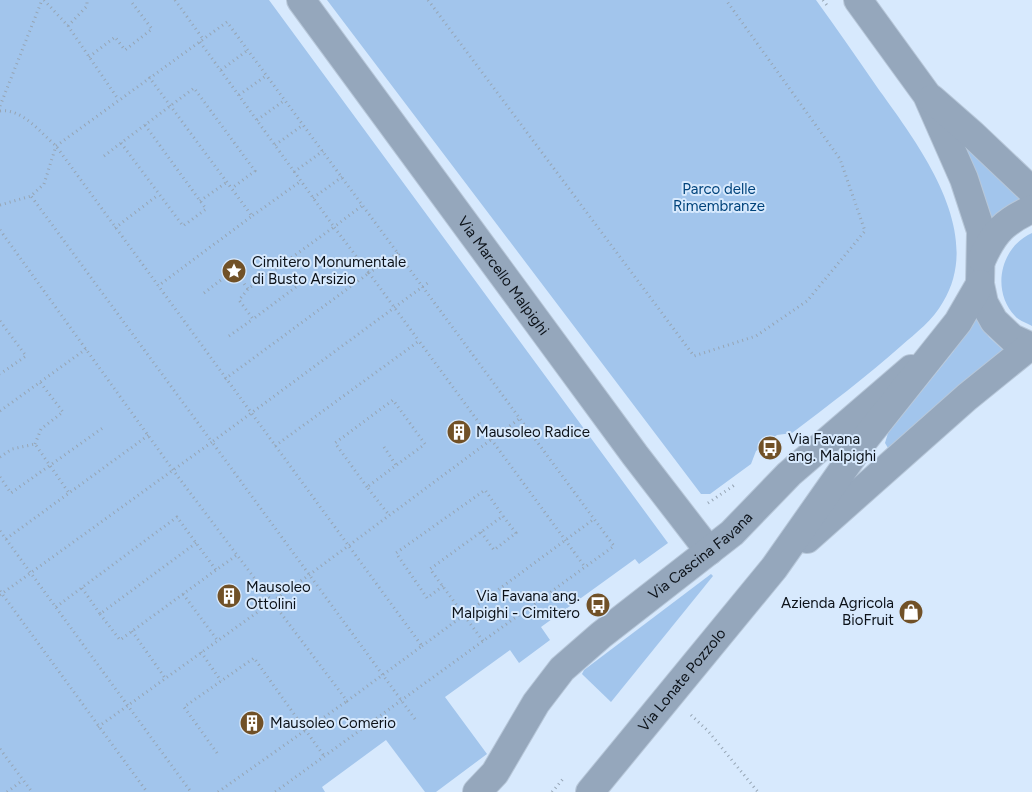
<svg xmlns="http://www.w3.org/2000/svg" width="1032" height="792" font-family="Figtree,sans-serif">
	<rect width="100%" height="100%" fill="#d7e9fd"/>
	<g fill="#a2c5ec">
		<path d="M0,0H269L668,543L639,564L635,559L541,627L550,640L519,663L510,650L445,697L487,754L436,792H425L386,740L322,787L325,792H0Z"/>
		<path d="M327,0H816C837,29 857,58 877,87C917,143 986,231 943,302C933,320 916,333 901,346C866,377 829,405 792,433L777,435L756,451L751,464L710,494H701Z"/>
		<path d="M965,141L1023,202L993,220L958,146Z"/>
		<path d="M1032,233V326C1027,323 1019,321 1015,316C991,291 1000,247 1032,233Z"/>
		<path d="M976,316L989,337L1003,350L888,448L885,443L888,433L953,352Z"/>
		<path d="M711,574L713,576L611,702L584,676L582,674L584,670Z"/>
	</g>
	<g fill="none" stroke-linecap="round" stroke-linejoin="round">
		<defs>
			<g id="minor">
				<path id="s1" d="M301,0L635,455L709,551"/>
				<path id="s2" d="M477,792L495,773L536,703L562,669L601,635L732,533L789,474L911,369"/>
			</g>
			<g id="tertiary">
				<path d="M858,0L927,95L964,179L981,231L980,284L984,303L994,321L1012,338L1032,347"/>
				<path d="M932,99L972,134L1032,191"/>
				<path d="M982,259C994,232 1005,221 1032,209"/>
				<path d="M807,539L967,397L1030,346"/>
				<path id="s3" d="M590,792L774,568L864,440L958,322L980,284"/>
			</g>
		</defs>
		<use href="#minor" stroke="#b7c7d9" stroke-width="30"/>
		<use href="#tertiary" stroke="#b7c7d9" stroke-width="30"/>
		<g stroke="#96a5b4" stroke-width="3" stroke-dasharray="1 4" stroke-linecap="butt">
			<path d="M44,0L68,26L118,99"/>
			<path d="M175,0L203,39"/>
			<path d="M428,0L694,356L756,336L807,301L865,231L840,159L726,0"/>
			<path d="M823,0L829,8"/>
			<path d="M68,26L87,6V0"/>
			<path d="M200,42L301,181L252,216"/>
			<path d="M89,57L115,37L125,50L152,29L130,0"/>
			<path d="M221,70L248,50"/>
			<path d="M149,77L252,216L158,286"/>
			<path d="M239,95L267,75"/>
			<path d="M0,106L42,0"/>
			<path d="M0,111C22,108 41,133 56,146L422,646L347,701L173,470L0,230"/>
			<path d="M257,120L285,100"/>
			<path d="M145,125L206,209L183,226L121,143L194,88L255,171L232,188"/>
			<path d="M275,145L303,125"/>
			<path d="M104,156L121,143"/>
			<path d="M294,172L323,151"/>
			<path d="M313,198L342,177"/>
			<path d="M200,201L227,182"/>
			<path d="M0,205L31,196L44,184L56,146L227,22L614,546L275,792"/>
			<path d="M115,228L158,195"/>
			<path d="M398,253L369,273L419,341"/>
			<path d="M300,284L253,319L239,300L248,289L334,227L301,181"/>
			<path d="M204,293L234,270L248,289"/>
			<path d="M0,321L26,356L0,374"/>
			<path d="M229,336L253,319"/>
			<path d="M225,379L369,273L334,227L363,205"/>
			<path d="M0,411L86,349"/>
			<path d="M35,444L41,429L63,412L40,382"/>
			<path d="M275,446L419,341L585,567"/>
			<path d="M384,447L396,465"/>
			<path d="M0,457L12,449L35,444L69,493"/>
			<path d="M0,477L11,493L104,427"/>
			<path d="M367,487L335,443L393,400L425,444L367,487L389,515"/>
			<path d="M708,503L736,484"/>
			<path d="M0,531L191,792"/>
			<path d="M481,532L494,550L516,533L503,516L430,569L483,641"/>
			<path d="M6,539L150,434"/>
			<path d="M443,586L427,598L396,553L485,490L503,516"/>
			<path d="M82,588L100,614L196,543"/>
			<path d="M0,591L147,792"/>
			<path d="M183,594L218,641"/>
			<path d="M0,595L212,442L31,196"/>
			<path d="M56,607L177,517L216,570L237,555"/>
			<path d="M100,614L120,640L216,570"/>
			<path d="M132,631L165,678"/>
			<path d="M422,646L594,519"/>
			<path d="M201,652L221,681"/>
			<path d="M691,715L708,731L758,792"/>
			<path d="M415,719L212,442L429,282"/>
			<path d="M98,727L309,575L519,419"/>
			<path d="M0,749L32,792"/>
			<path d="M217,753L184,707L254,658L324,756"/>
			<path d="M7,792L23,780"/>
			<path d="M218,792L347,701"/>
			<path d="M552,792L563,779"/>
		</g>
		<use href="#minor" stroke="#95a7bc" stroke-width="28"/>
		<use href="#tertiary" stroke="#95a7bc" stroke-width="28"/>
	</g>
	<defs>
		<symbol id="sight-disc" viewBox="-11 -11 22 22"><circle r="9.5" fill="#715127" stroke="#d7e9fd"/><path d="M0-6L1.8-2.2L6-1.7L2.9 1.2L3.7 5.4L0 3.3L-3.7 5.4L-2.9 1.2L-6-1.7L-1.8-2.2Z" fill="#fff"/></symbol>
		<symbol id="building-disc" viewBox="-11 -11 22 22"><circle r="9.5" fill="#715127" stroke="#d7e9fd"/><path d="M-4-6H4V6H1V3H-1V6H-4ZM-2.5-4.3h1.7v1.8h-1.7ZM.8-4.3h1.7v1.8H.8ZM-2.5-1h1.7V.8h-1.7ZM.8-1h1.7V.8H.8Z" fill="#fff"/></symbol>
		<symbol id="bus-disc" viewBox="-11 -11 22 22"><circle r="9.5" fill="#715127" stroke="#d7e9fd"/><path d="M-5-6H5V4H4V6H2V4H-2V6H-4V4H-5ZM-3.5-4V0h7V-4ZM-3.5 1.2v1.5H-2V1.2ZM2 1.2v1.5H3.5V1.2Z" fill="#fff"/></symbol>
		<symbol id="shop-disc" viewBox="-11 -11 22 22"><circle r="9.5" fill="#715127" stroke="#d7e9fd"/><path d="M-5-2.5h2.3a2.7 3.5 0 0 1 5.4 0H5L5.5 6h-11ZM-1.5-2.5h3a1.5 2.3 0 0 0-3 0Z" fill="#fff"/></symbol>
	</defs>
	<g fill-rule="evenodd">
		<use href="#sight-disc" x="220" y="257" width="28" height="28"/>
		<use href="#building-disc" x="445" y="418" width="28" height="28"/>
		<use href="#bus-disc" x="756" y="434" width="28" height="28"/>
		<use href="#building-disc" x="215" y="582" width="28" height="28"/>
		<use href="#bus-disc" x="584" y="591" width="28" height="28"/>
		<use href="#shop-disc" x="897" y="598" width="28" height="28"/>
		<use href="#building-disc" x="238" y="709" width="28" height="28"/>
	</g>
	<g text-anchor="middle" stroke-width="4" stroke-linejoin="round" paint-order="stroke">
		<g font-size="15" fill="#00437b" stroke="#d7e9fd">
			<text x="719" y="194">Parco delle<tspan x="719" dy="17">Rimembranze</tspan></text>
		</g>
		<g font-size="15" fill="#0c1219" stroke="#d7e9fd" text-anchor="start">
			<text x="252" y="267">Cimitero Monumentale<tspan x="252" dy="17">di Busto Arsizio</tspan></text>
			<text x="476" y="437">Mausoleo Radice</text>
			<text x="788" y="444">Via Favana<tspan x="788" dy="17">ang. Malpighi</tspan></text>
			<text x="246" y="592">Mausoleo<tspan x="246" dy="17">Ottolini</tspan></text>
			<text x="580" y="601" text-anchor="end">Via Favana ang.<tspan x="580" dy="17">Malpighi - Cimitero</tspan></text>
			<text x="894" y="608" text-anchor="end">Azienda Agricola<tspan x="894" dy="17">BioFruit</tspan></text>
			<text x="270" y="728">Mausoleo Comerio</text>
		</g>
		<g font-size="15" fill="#0c1219" stroke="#d7e9fd">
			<text dy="5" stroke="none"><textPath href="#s1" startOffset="342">Via Marcello Malpighi</textPath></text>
			<text dy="5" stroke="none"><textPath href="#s2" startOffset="329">Via Cascina Favana</textPath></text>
			<text dy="5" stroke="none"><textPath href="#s3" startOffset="145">Via Lonate Pozzolo</textPath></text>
		</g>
	</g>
</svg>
